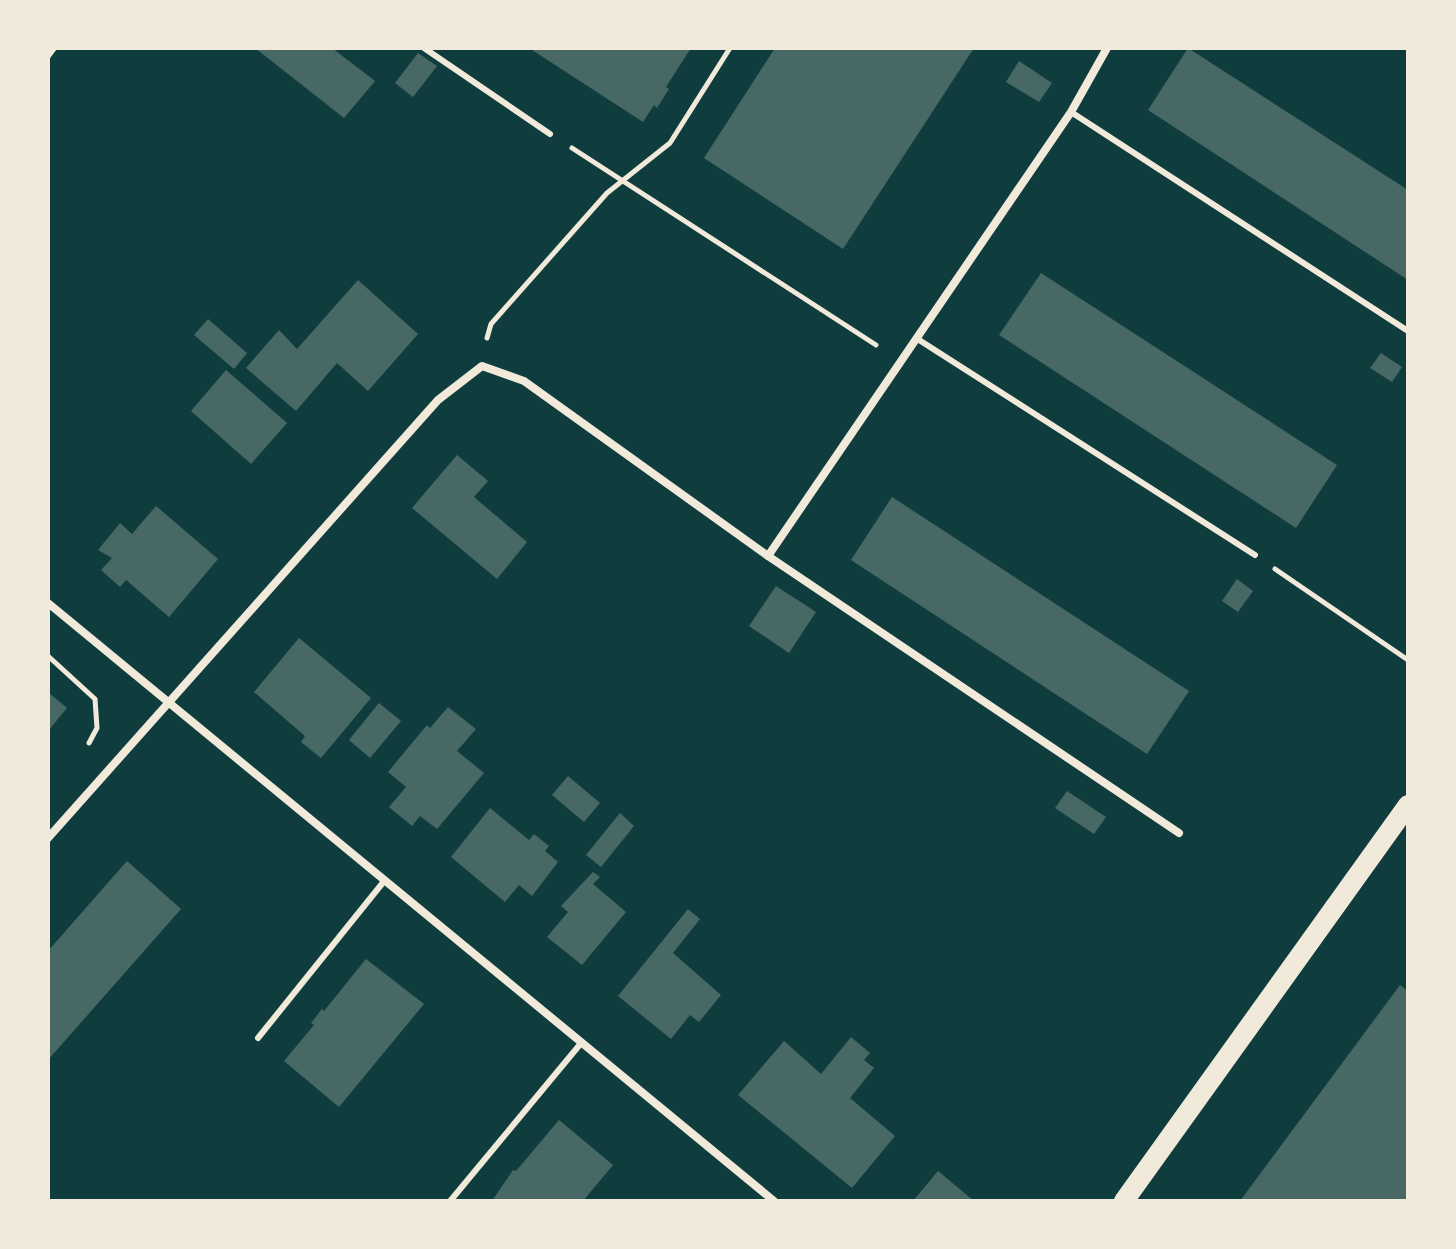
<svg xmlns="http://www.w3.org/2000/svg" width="1456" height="1249" font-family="Overpass,sans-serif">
	<rect width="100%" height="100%" fill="#0f3d3e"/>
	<g fill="#486865">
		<path d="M255,48H332L375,81L344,118Z"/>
		<path d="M529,48H691L666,87L669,89L657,108L654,105L643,122Z"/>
		<path d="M775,48H974L843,249L704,158Z"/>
		<path d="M1188,48L1408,190V280L1148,110Z"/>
		<path d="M418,53L437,66L413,97L395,83Z"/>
		<path d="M1019,61L1052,83L1039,102L1006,82Z"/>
		<path d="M1041,273L1337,465L1296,528L999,335Z"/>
		<path d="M358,280L418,334L368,391L337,363L296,411L246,368L279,330L297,349Z"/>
		<path d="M208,319L247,353L234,369L194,335Z"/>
		<path d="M1381,353L1402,367L1392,382L1370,368Z"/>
		<path d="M226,370L287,423L251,464L191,411Z"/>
		<path d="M457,455L488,481L474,497L527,542L497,579L412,508Z"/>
		<path d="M892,497L1189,691L1147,754L851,560Z"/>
		<path d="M156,506L218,559L169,617L126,580L120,587L101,570L112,558L98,550L120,523L132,534Z"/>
		<path d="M1237,579L1253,591L1238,612L1222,601Z"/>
		<path d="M776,586L816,612L789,653L749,626Z"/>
		<path d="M299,638L371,698L321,758L301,742L305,736L254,692Z"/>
		<path d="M48,692L67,708L48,731Z"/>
		<path d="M379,703L401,721L370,758L349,740Z"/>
		<path d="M448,707L476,729L457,751L484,773L437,829L420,816L412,826L389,807L406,787L388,772L427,725L430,728Z"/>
		<path d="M568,776L600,803L584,822L552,795Z"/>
		<path d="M1067,791L1106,817L1094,834L1055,808Z"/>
		<path d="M490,808L529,840L534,834L549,846L545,851L558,862L532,896L519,885L505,902L451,857Z"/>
		<path d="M620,813L634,826L601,867L586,855Z"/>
		<path d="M127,861L181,909L48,1060V951Z"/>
		<path d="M593,872L600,877L593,884L626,912L582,965L547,937L568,912L561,906Z"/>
		<path d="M688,909L700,919L673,953L721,995L699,1022L690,1015L671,1039L618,996Z"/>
		<path d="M366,959L424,1004L339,1107L284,1061L314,1025L311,1023L322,1009L324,1011Z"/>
		<path d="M1400,985L1408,991V1201H1240Z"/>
		<path d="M851,1037L870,1053L864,1060L874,1068L850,1098L895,1136L852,1188L738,1095L784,1041L821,1074Z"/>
		<path d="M559,1120L613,1165L583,1201H492L513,1170L516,1171Z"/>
		<path d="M938,1171L974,1201H913Z"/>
	</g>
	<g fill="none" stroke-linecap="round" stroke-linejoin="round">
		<g stroke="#f1e9da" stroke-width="5">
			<path d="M572,148L876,345"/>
			<path d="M487,338L491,324L607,193L670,143L730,48"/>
			<path d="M1275,569L1408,660"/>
			<path d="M48,656L95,699L97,728L89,743"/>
		</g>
		<g stroke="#f1e9da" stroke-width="6">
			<path d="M424,48L550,134"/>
			<path d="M48,56L54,48"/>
			<path d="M1071,112L1408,331"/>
			<path d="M916,338L1255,555"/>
			<path d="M258,1038L385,880"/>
			<path d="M451,1200L582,1042"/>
		</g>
		<g stroke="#f1e9da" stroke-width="8">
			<path d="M768,556L1179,833"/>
			<path d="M48,603L774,1201"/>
			<path d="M48,838L438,400L482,366L524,381L768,556L1071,112L1107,48"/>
		</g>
		<path stroke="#f1e9da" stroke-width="20" d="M1124,1201L1408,805"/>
	</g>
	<rect width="1456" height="1249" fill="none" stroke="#f1e9da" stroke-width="100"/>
</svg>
